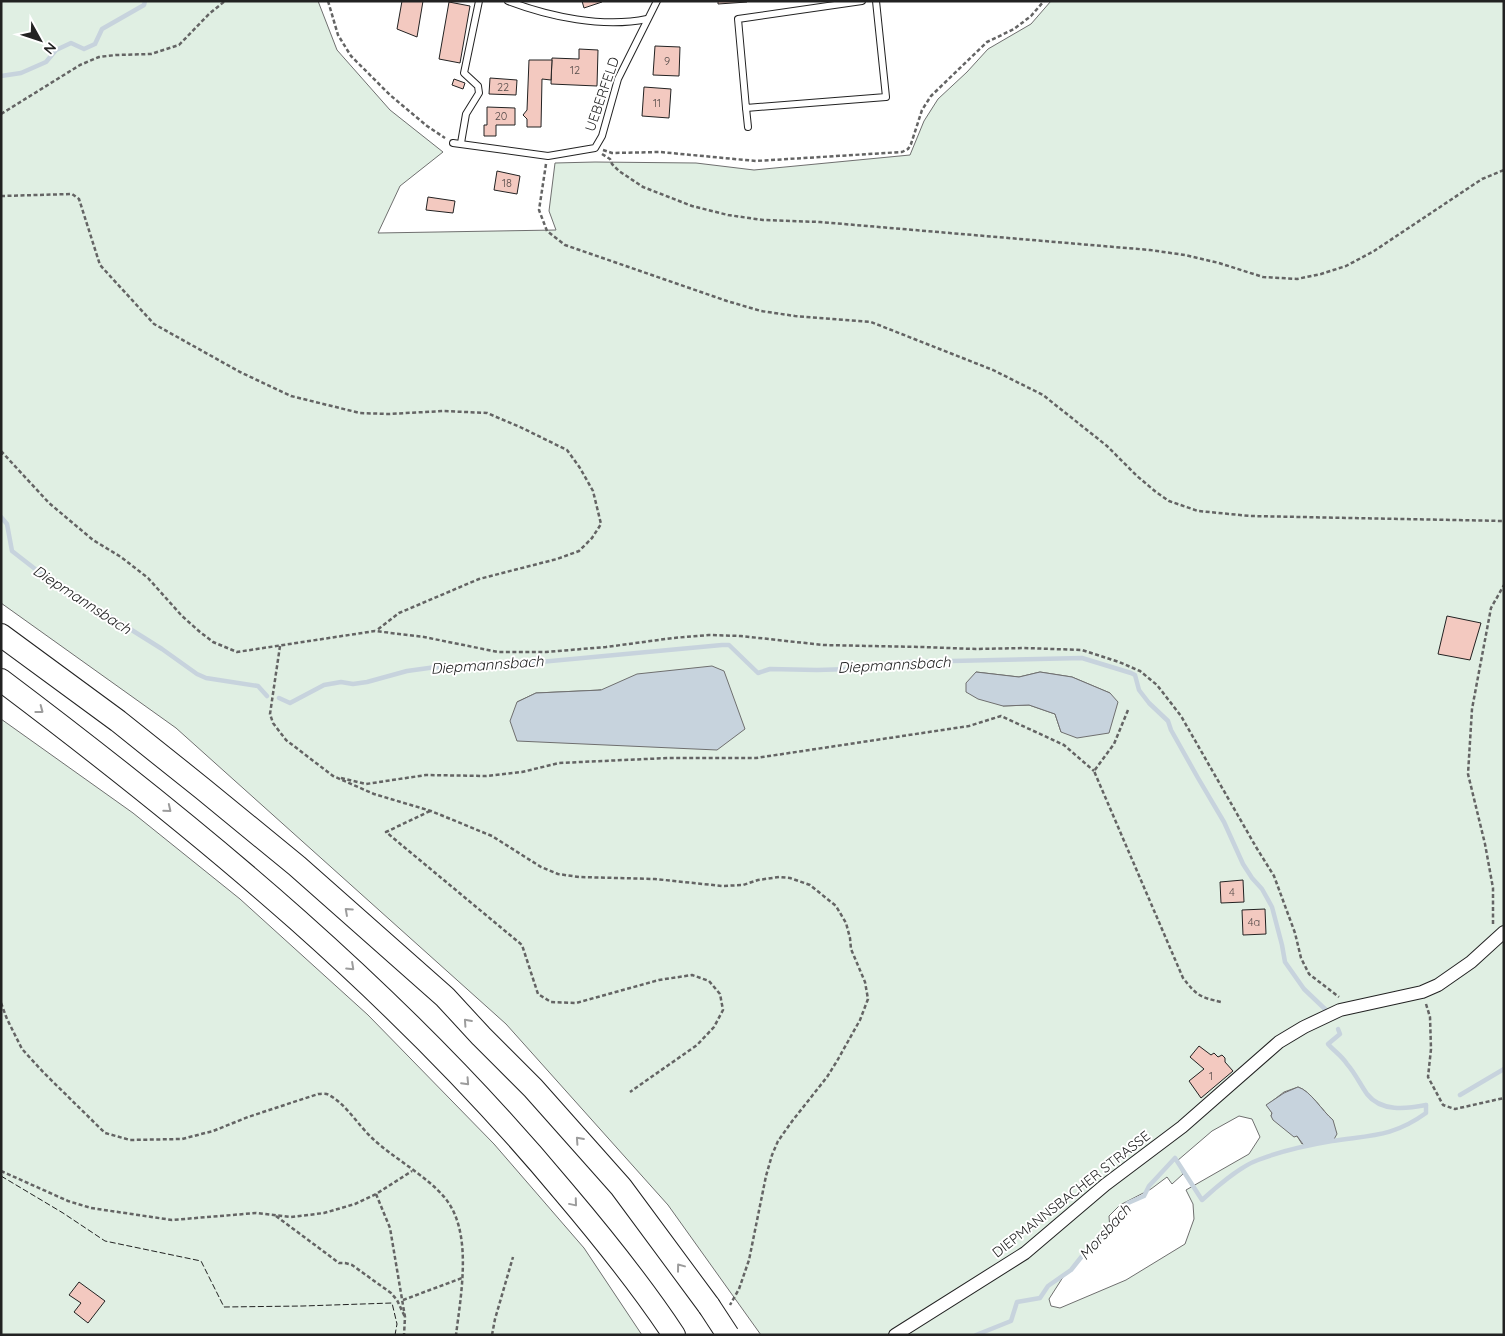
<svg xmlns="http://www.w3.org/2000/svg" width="1505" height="1336" font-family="Quicksand,sans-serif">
	<rect width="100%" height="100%" fill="#fff"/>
	<g fill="#e0efe3" stroke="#6f6f6f" fill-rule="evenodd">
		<path d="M1,1H318L337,50L390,110L443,152L400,186L378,233L556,230L549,211L555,163L595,162L696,163L754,170L910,155L924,121L938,99L967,72L988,49L1031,24L1051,1H1504V1335H761L668,1205L506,1024L176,728L1,603V456L3,454L1,453ZM976,672L1019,677L1040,672L1072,677L1110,693L1061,732L1055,714L1029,705L1003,706ZM601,690L517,702L536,693ZM1298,1087C1311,1091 1322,1111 1333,1120L1302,1144L1297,1136L1271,1116L1272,1113L1267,1105L1284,1092ZM1239,1116L1252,1119L1260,1137L1249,1154L1186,1190L1193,1204L1194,1219L1185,1244L1126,1280L1060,1308L1051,1306L1049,1299L1065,1274L1110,1231L1109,1216L1120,1205L1151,1189L1167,1177L1172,1184L1183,1174L1177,1161L1212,1131Z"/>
		<path d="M1,719L133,813L240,899L368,1015L494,1144L584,1248L642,1335H1Z"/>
	</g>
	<g fill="#c7d3dd" stroke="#6f6f6f">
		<path d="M712,666L724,671L745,729L717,750L517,741L510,721L517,702L536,693L601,690L637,674Z"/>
		<path d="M976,672L1019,677L1040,672L1072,677L1110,693L1118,702L1109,733L1077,738L1061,732L1055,714L1029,705L1003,706L978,699L966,692V683Z"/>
		<path d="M1298,1087C1311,1091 1322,1111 1333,1120L1337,1134L1333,1141L1305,1147L1297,1136L1294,1137L1273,1120L1271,1116L1272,1113L1266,1105L1284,1093Z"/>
	</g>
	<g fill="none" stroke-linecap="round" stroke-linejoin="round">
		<g stroke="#c7d3dd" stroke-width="4.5">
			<path d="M1,76L21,73L46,62L56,50L71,43L84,49L95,44L102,29L144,5L145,1"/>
			<path d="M1,517L7,524L12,551L39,572L53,579L87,602L162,649L197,674L206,678L258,686L267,696"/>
			<path d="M279,698L290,703L324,685L341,682L353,684L367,682L407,671L436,667L475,668L722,645H729L758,673L770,669L817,670L851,669L907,662L1082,658L1131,673L1135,675L1139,690L1149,703L1168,721L1171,730L1198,778L1224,822L1243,864L1252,878L1262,889L1272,907L1282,945L1285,962L1304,989L1326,1010"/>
			<path d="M1338,1029L1340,1034L1328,1044C1334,1051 1342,1056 1347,1064C1355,1073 1360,1084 1367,1094C1381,1112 1406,1109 1426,1105"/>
			<path d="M1460,1095L1504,1069"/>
			<path d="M976,1335L1011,1321L1017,1302L1040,1298L1048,1286L1071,1270L1090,1246L1103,1236L1128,1203L1144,1196L1149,1186L1175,1158L1202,1200C1215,1188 1241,1166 1258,1160C1281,1151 1308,1145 1332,1141C1371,1135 1393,1137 1426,1113V1105"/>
		</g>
	</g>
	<g fill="#f3c9c0" stroke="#222">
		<path d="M402,1H423L417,37L397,29Z"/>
		<path d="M582,1H602V2L584,8Z"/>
		<path d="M718,1H747V2L718,4Z"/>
		<path d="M449,2L470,6L460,63L439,59Z"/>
		<path d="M655,46L680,47L679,76L653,75Z"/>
		<path d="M579,49L598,50L597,86L551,84L552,58L579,59Z"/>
		<path d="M529,60H552L551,80L542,79L541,127H527V119L523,115L527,110Z"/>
		<path d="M490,78L517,80L516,95L489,94Z"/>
		<path d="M454,79L465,83L463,89L452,85Z"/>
		<path d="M644,87L671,89L669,118L642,116Z"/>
		<path d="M487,107L515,108V125H496V136H484V125H487Z"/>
		<path d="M497,171L520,176L517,194L494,190Z"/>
		<path d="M428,197L455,201L453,213L426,210Z"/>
		<path d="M1447,616L1481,623L1470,660L1438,654Z"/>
		<path d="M1243,880L1244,902L1221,903L1220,882Z"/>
		<path d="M1265,909L1266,934L1243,935L1242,910Z"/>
		<path d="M1199,1046L1211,1055L1214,1053L1218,1057L1222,1055L1225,1058V1062L1233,1071L1201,1098L1189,1081L1204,1069L1190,1057Z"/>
		<path d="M79,1282L105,1301L88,1323L74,1312L81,1303L69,1295Z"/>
	</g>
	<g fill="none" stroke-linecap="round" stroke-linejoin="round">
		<defs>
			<g id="service">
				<path d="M508,1C550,17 603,28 647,19"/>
				<path d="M862,1L738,19L746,108L886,97L876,1"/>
				<path d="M746,108L748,127"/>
				<path d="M453,143L548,156L595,148L602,136L618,79L657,1"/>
				<path d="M461,143L466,114L479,93L478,86L464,73L479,1"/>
			</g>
			<path id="minor" d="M895,1335L1025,1253L1105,1185L1182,1127L1279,1042L1304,1027L1340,1010L1422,992L1438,985L1471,962L1504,932"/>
			<g id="motorway">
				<path d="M1,635L118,721L203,789L297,866L445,997L481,1036L533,1088L621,1187L709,1306"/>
				<path d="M1,680C204,833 401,996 564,1192C603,1238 641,1285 674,1335"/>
			</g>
		</defs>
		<use href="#service" stroke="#222" stroke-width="8"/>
		<use href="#minor" stroke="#222" stroke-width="14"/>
		<use href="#motorway" stroke="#222" stroke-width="24"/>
		<g stroke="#646464" stroke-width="2.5" stroke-dasharray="4 2.5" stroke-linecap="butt">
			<path d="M328,1L338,35L351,56L390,95L427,126L445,138"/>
			<path d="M1,114L80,65L99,57L116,55L151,54L179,45L209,14L225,1"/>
			<path d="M603,150L612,153L660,152L756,161L902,152L908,149L911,144L922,110L931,96L987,42L1014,29L1031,16L1044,1"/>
			<path d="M602,154L610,159L612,164L619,171L643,187L692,206L728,215L763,220L820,222L1150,250L1185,255L1219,263L1263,277L1297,279L1321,274L1346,266L1374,251L1482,179L1504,170"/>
			<path d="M546,164L539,210L547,231L565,245L727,301L761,311L795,316L871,322L993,370L1043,395L1107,446L1137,476L1156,492L1169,501L1198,511L1250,516L1504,521"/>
			<path d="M1,196L72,194L79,199L100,265L154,324L240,372L291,396L360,413L388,414L444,411L487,413L520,427L567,450L580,468L593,491L601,524L592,538L579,551L557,559L479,579L399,613L377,630"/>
			<path d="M1,451L49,503L93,540L121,557L148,578L182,616L200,632L213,642L237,652L375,631L424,637L498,652H546L606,647L673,638L709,635L741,636L823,645L921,647L976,649L1024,648L1082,650L1119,662L1140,671L1157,685L1181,716L1256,847L1274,876L1295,933L1301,958L1309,974L1339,997"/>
			<path d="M280,646L270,714L273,723L286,740L333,776L374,794L431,811L492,836L541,867L558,874L579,877L655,879L722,886L743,885L758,880L779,877L790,878L810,885L836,906L846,923L850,938L851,949L865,982L868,999L860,1020L837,1061L827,1077L793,1120L778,1141L772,1155L766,1176L749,1260L739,1289L730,1305"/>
			<path d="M1128,710L1114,744L1094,771L1183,978C1197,996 1200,997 1221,1002"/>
			<path d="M341,778L366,784L426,775L486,776L522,772L559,763L668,758H756L969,726L1001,716L1064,745L1094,771"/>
			<path d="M430,811L386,832L522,945L538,994L551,1002L576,1003L659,980L692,975L709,981L720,994L723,1010L714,1027L697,1045L630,1092"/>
			<path d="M1493,924V888L1485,844L1468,774L1472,709L1491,608L1504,585"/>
			<path d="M1,1003L7,1019L22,1049L44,1073L105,1133L130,1140L182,1139L213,1131L248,1117L318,1094C321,1094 326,1093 329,1095C346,1104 358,1125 372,1138C393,1158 427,1176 445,1198C473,1232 461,1294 456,1335"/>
			<path d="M1426,1004L1430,1017L1431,1049L1428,1077L1443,1105L1455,1109L1504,1098"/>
			<path d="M1,1171L68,1201L91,1208L172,1220L256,1213L291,1217L324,1213L355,1204L376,1194L412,1171"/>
			<path d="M376,1194L390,1228L405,1317L404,1335"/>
			<path d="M276,1216L339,1263H345L352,1265L391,1293L397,1300L405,1317"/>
			<path d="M403,1300L462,1278"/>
			<path d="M492,1335L495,1319L513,1257"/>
		</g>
		<use href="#service" stroke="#fff" stroke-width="6"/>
		<use href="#minor" stroke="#fff" stroke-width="12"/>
		<use href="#motorway" stroke="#fff" stroke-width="22"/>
		<defs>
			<path id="motorway-bridge" d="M709,1306L728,1335"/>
		</defs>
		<use href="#motorway-bridge" stroke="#222" stroke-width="24" stroke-linecap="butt"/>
		<use href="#motorway-bridge" stroke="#fff" stroke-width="22"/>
		<path stroke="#222" stroke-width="1" stroke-dasharray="6 2.5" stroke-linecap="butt" d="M1,1176L63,1213L105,1241L201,1261L224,1307L303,1306L392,1303L397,1324L395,1335"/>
	</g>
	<defs><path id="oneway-chevron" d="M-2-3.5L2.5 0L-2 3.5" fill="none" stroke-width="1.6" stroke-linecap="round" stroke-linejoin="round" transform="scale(1.25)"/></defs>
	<g stroke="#9c9c9c">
		<use href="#oneway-chevron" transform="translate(40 710) rotate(37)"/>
		<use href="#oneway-chevron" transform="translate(168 809) rotate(39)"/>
		<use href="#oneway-chevron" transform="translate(348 911) rotate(-138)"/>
		<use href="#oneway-chevron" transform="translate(351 967) rotate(43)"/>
		<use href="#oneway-chevron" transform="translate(467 1022) rotate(-132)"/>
		<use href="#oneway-chevron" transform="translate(466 1082) rotate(47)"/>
		<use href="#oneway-chevron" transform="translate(579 1140) rotate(-132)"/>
		<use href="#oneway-chevron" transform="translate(574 1203) rotate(50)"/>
		<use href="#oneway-chevron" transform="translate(680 1267) rotate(-127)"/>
	</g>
	<g text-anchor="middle" stroke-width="4" stroke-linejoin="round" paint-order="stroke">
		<g font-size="11" fill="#564c4a">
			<text x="667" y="65">9</text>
			<text x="575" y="74">12</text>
			<text x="503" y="91">22</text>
			<text x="657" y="107">11</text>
			<text x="501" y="120">20</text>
			<text x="507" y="187">18</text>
			<text x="1232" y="896">4</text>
			<text x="1254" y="926">4a</text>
			<text x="1211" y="1080">1</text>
		</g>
		<g font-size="14" fill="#222" stroke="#fff">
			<text transform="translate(602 94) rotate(-71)" y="5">UEBERFELD</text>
			<text transform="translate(1071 1194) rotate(-38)" y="5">DIEPMANNSBACHER STRASSE</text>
		</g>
		<g font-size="15" font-style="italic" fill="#222" stroke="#fff">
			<text transform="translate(82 600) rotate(33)" y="5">Diepmannsbach</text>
			<text transform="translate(487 665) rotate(-4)" y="5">Diepmannsbach</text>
			<text transform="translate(894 665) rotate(-3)" y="5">Diepmannsbach</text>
			<text transform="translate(1105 1232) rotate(-48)" y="5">Morsbach</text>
		</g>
	</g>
	<rect width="1505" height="1336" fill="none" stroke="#222222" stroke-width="5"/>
	<g transform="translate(40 40) rotate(130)" stroke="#ffffff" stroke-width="4" paint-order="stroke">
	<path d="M0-4L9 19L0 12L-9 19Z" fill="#222222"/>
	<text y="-8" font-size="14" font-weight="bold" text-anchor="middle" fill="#222222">N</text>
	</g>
</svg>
